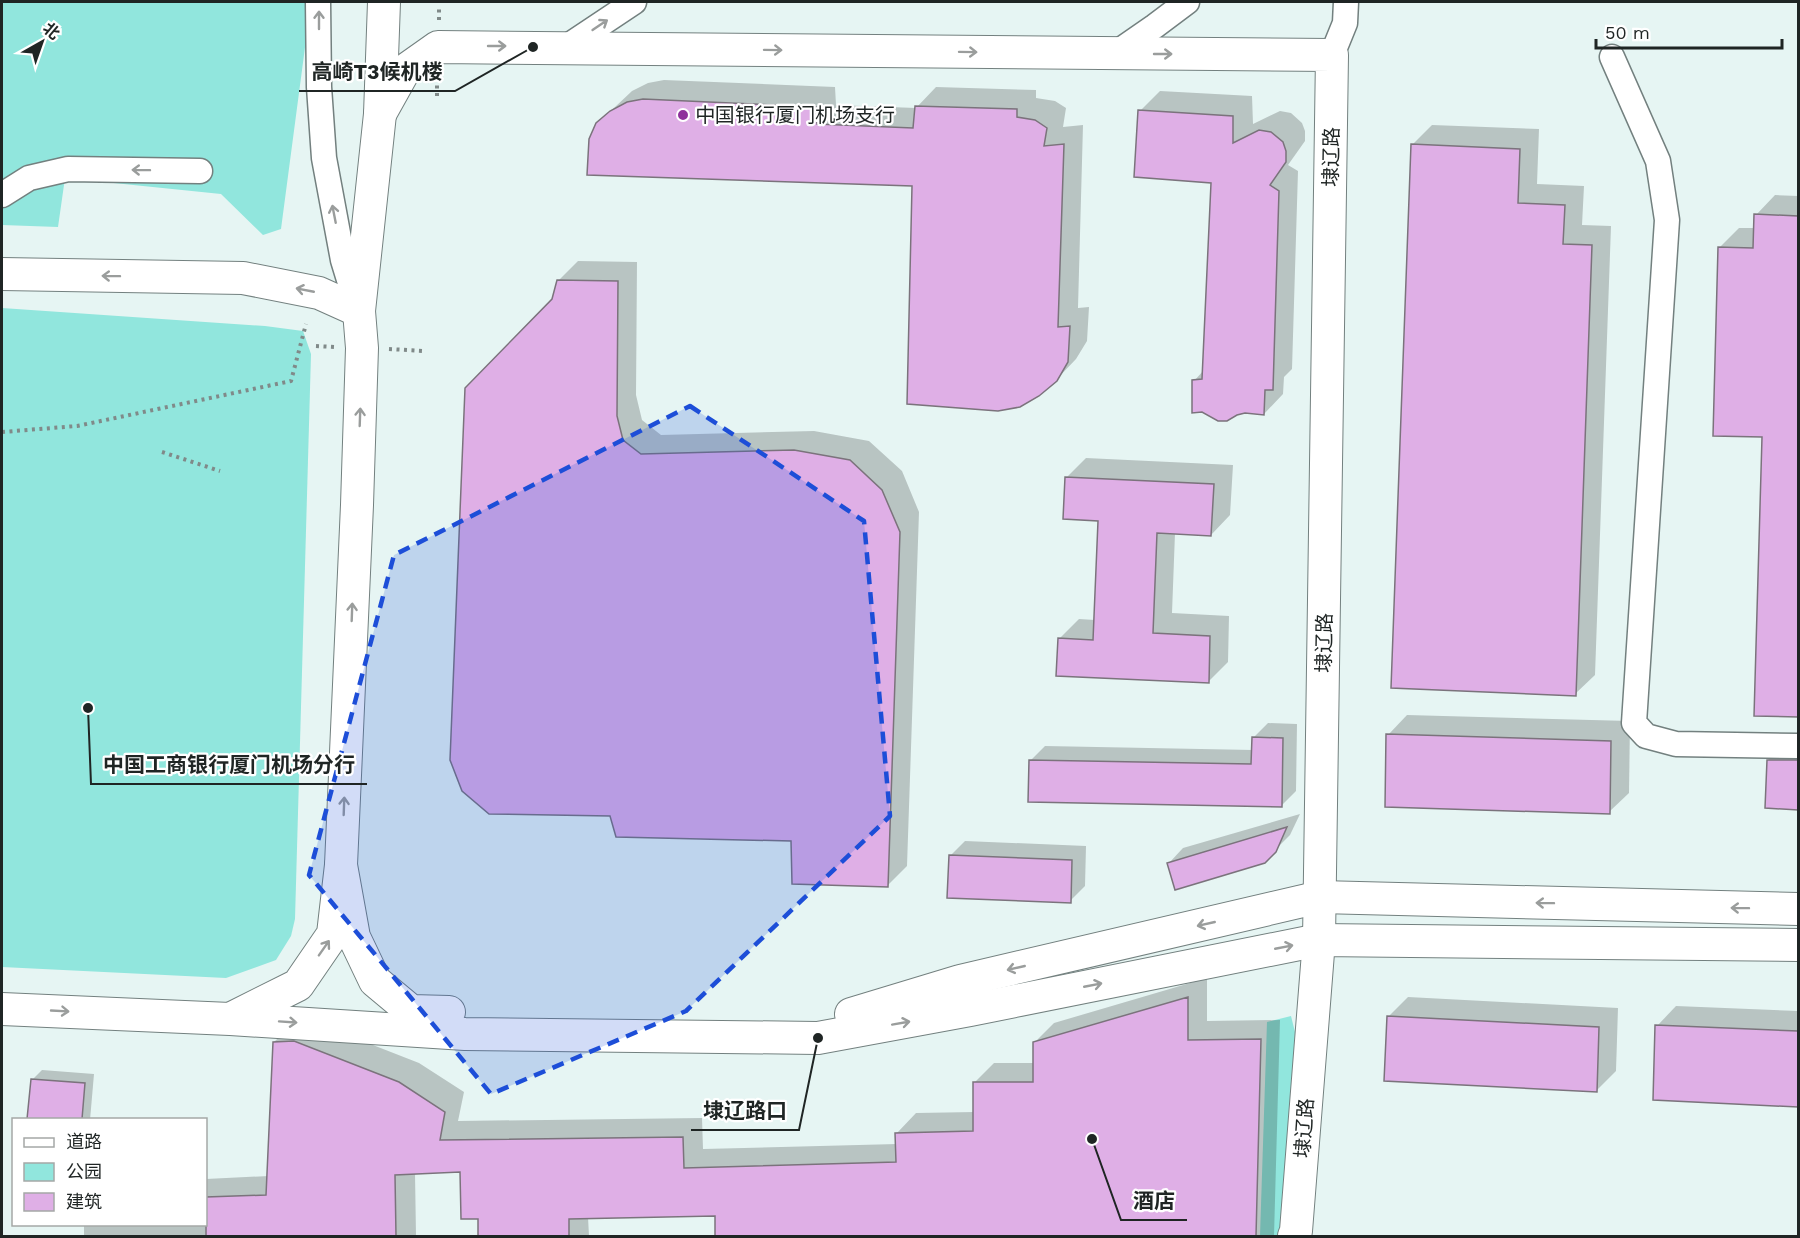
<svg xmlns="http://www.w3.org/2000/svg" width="1800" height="1238" font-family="'Work Sans','Noto Sans SC',sans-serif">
	<rect width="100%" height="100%" fill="#e6f5f3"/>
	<g fill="#91e6dd">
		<path d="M2,2H311L281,229L263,235L221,194L65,178L58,227L2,225Z"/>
		<path d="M2,308L265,326L303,331L311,354L295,919L291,936L276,960L226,978L2,967Z"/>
		<path d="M1291,1016L1295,1032L1283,1236H1260L1267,1022Z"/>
	</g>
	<g fill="#0003">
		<path d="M664,80L835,87L836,105L916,108L936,87L1036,90V98L1055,101L1066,108L1063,127L1083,125L1078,308L1089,307L1087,341L1076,359L1056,380L914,185L597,124L632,91L648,83Z"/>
		<path d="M1160,91L1252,96L1253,124L1280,111L1291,113L1302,123L1305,131V141L1288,165L1298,171L1292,369L1284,377L1283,394L1264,414L1194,381L1204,370L1212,182L1140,111Z"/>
		<path d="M1432,125L1539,129L1537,184L1584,186L1582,225L1611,226L1595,675L1575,694L1412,145Z"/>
		<path d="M1775,195L1798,196V715L1756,714L1763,436L1720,247L1739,228H1755L1756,215Z"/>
		<path d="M578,261L637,262L636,395L642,420L661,435L814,431L869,441L902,471L919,512L907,866L887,886L793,839L553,300L558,281Z"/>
		<path d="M1086,458L1233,465L1230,515L1211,535L1175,533L1172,613L1229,616L1228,662L1208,682L1059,639L1079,619L1095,620L1100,520L1067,477Z"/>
		<path d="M1407,715L1630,721L1629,793L1609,812L1388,735Z"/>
		<path d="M1268,723L1297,724L1296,791L1281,806L1030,761L1045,746L1253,750V738Z"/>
		<path d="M1783,746H1798V808L1766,807L1768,760Z"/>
		<path d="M1300,814L1290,835L1264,861L1169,863L1183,848Z"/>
		<path d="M965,841L1086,846L1085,886L1070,901L950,856Z"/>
		<path d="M1207,978V1021L1280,1020L1274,1236H717L716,1215L588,1217L589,1236H480L479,1217L461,1171L415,1173L416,1236H84V1224H206V1179L269,1176L274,1042L294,1023L314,1022L419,1063L464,1092L458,1121L702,1118L703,1149L897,1144V1133L916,1113L975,1112L974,1083L994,1063H1034V1043L1054,1023Z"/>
		<path d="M1408,997L1618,1008L1616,1071L1596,1091L1388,1017Z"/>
		<path d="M1676,1006L1798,1011V1105L1654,1099L1657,1026Z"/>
		<path d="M42,1070L94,1074L90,1120H29L32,1080Z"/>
	</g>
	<g fill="#dfafe6" stroke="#7b737c" stroke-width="1.5">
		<path d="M643,99L816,107L817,124L913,128L915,106L1017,109V117L1035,120L1047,128L1044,146L1064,144L1058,327L1070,326L1068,362L1057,381L1039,396L1020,407L998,411L907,404L912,186L587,175L589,139L596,123L610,111L627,102Z"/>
		<path d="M1138,110L1233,116V143L1259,130L1271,132L1283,142L1286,151V162L1270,185L1279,191L1273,390H1265L1264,415L1245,413L1237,415L1227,421H1218L1202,412L1192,413V380L1202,379L1211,183L1134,177Z"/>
		<path d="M1411,144L1520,149L1518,203L1565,205L1563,244L1592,245L1576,696L1391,688Z"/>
		<path d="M1754,214L1798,216V717L1754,716L1762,437L1713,436L1718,247L1753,248Z"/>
		<path d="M557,280L618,281L617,416L623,440L641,454L794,450L850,460L882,490L900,532L888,887L792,884L791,841L616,837L610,816L489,814L462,791L450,760L465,388L552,299Z"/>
		<path d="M1065,477L1214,484L1211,536L1157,533L1153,633L1210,636L1209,683L1056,676L1058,638L1093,640L1098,521L1063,519Z"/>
		<path d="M1386,734L1611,741L1610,814L1385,807Z"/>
		<path d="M1252,737L1283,738L1282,807L1028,802L1029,760L1251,764Z"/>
		<path d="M1767,760H1798V810L1765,808Z"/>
		<path d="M1287,827L1276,852L1265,863L1175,890L1167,863Z"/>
		<path d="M949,855L1072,860L1071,903L947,898Z"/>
		<path d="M1188,997V1040L1261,1039L1256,1236H715V1216L569,1219V1236H478V1219H461L460,1172L395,1175L396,1236H206V1197L266,1195L273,1042L294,1041L399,1082L445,1112L440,1140L683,1137L684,1168L896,1162L895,1133L973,1131V1082H1033V1042Z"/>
		<path d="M1387,1016L1599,1027L1597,1092L1384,1081Z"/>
		<path d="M1655,1025L1798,1031V1107L1653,1100Z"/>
		<path d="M31,1079L85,1083L82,1119H27Z"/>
	</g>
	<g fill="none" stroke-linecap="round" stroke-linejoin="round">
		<defs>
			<g id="minor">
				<path d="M318,2L319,87L324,158L343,260L357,306"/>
				<path d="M565,48L634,2"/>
				<path d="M1116,53L1155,26L1187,2"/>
				<path d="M1332,55L1345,23L1346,2"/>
				<path d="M1612,57L1658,161L1667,220L1634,723L1646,736L1676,744L1798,746"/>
				<path d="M2,195L29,178L68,169L200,171"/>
			</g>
			<g id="major">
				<path d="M380,114L404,71L438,47L1332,55L1319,940L1296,1231L1294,1236"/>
				<path d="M2,274L243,278L319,293L359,311"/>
				<path d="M341,865L354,937L375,981L411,1011L449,1012"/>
				<path d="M2,1009L230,1019L465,1034L818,1038L970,1010L1319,940L1798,945"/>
				<path d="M851,1014L960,981L1320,897L1798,909"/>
				<path d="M232,1018L298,985L333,934L341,865L357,505L362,348L359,311L380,114L384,2"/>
			</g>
		</defs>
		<use href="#minor" stroke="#73807f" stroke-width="27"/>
		<use href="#major" stroke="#73807f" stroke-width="34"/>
		<g stroke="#808a89" stroke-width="4" stroke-dasharray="3 4.5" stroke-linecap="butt">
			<path d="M439,20V6"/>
			<path d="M437,96V82"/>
			<path d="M316,346L334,347"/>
			<path d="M389,349L424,351"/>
			<path d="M2,432L77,426L291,381L306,324"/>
			<path d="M162,452L220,471"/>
		</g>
		<use href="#minor" stroke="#fff" stroke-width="24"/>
		<use href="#major" stroke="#fff" stroke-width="32"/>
	</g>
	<defs><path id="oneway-shaft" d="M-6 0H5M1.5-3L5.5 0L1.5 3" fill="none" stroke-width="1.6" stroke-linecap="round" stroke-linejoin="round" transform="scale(1.5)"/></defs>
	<g stroke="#9a9d9c">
		<use href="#oneway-shaft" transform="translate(319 20) rotate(-90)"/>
		<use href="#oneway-shaft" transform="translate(600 25) rotate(-34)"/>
		<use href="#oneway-shaft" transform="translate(497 46)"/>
		<use href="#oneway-shaft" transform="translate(773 50) rotate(1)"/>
		<use href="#oneway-shaft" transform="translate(968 52) rotate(1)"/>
		<use href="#oneway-shaft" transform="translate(1163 54)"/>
		<use href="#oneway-shaft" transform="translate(141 170) rotate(-179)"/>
		<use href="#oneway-shaft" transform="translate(334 214) rotate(-101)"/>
		<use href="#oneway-shaft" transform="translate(111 276) rotate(-179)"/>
		<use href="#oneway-shaft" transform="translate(305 290) rotate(-169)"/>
		<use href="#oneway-shaft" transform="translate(360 417) rotate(-88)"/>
		<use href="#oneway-shaft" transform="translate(352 612) rotate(-88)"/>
		<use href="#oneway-shaft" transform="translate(344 806) rotate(-88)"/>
		<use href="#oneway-shaft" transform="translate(1545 903) rotate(-179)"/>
		<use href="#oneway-shaft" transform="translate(1740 908) rotate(-179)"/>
		<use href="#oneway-shaft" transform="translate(1206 924) rotate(167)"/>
		<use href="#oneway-shaft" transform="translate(1284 947) rotate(-11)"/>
		<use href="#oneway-shaft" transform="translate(324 948) rotate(-55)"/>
		<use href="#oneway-shaft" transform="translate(1016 968) rotate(167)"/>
		<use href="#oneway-shaft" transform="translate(1093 985) rotate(-11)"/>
		<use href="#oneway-shaft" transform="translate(60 1011) rotate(3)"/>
		<use href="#oneway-shaft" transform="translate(288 1022) rotate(4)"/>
		<use href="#oneway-shaft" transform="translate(901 1023) rotate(-10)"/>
	</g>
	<path fill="#1d4ed8" fill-opacity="0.2" stroke="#1d4ed8" stroke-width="4.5" stroke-dasharray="12 8" stroke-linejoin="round" d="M690,406L864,521L890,816L686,1011L491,1094L309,875L394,555Z"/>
	<circle fill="#8e319b" stroke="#fff" stroke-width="2" cx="683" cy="115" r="6"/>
	<g text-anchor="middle" stroke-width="4.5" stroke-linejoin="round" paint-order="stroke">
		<g font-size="20" fill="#1f2524" stroke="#fff" text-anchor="start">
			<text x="695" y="122">中国银行厦门机场支行</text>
		</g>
		<g font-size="20" fill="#1f2524" stroke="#fff">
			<text transform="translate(1331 157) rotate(-89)" y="7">埭辽路</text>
			<text transform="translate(1324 643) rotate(-89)" y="7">埭辽路</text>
			<text transform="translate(1304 1128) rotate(-86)" y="7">埭辽路</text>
		</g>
	</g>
	<path fill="none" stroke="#1f2524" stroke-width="2" d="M533 47L455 91H299M88 708L91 784H367M818 1038L799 1130H691M1092 1139L1121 1220H1187"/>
	<g fill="#1f2524" stroke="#fff" stroke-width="2">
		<circle cx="533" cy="47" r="6"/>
		<circle cx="88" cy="708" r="6"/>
		<circle cx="818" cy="1038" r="6"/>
		<circle cx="1092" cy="1139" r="6"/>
	</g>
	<g font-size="21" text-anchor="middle" font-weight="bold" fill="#1f2524" stroke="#fff" stroke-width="4.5" stroke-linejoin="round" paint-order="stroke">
		<text x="377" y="79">高崎T3候机楼</text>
		<text x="229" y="772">中国工商银行厦门机场分行</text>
		<text x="745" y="1118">埭辽路口</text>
		<text x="1154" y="1208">酒店</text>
	</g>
	<rect width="1800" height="1238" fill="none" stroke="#1f2524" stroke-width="6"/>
	<rect x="12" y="1118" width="195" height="108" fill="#ffffff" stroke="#a5a8a7" stroke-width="1.5"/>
	<rect x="24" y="1138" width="30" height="9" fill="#ffffff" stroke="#a5a8a7" stroke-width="1.5"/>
	<text x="66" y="1148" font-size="18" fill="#1f2524">道路</text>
	<rect x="24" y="1163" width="30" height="18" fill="#91e6dd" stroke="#a5a8a7" stroke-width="1.5"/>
	<text x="66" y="1178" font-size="18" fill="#1f2524">公园</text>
	<rect x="24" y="1193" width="30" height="18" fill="#dfafe6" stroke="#a5a8a7" stroke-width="1.5"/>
	<text x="66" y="1208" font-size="18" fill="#1f2524">建筑</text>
	<g transform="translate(42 42) rotate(40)" stroke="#ffffff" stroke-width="4.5" paint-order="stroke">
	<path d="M0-4.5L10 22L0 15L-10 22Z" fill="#1f2524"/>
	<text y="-9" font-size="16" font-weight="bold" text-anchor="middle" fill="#1f2524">北</text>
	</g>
	<path d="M1596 39v9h186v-9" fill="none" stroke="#1f2524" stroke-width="3"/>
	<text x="1605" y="39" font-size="18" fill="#1f2524" stroke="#ffffff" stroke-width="4.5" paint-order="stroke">50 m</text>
</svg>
